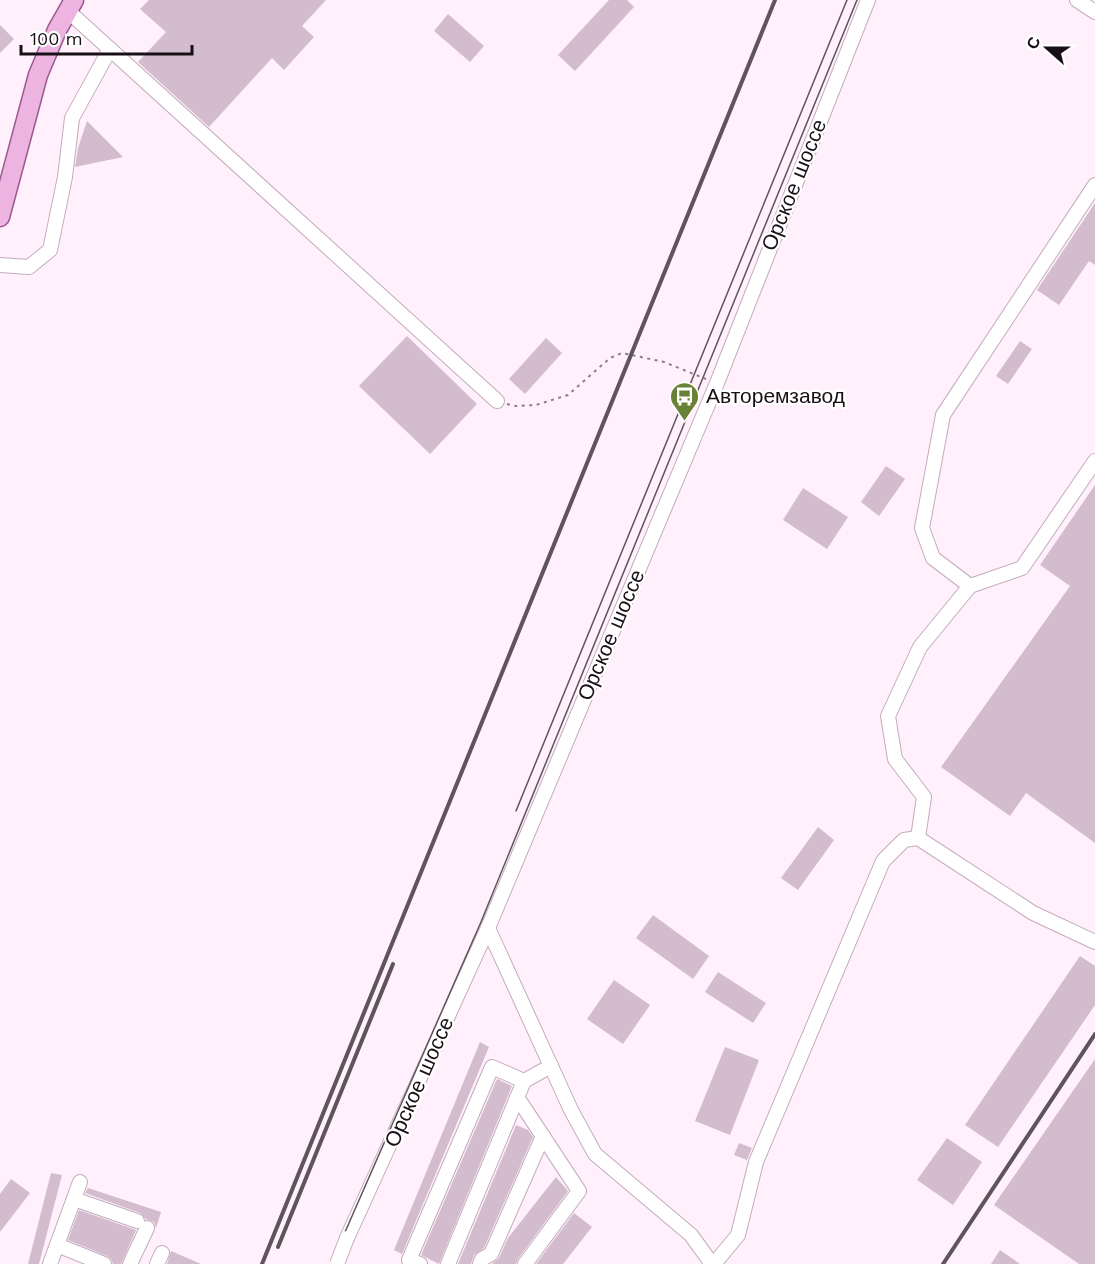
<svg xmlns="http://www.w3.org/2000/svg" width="1095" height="1264" font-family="'Work Sans',sans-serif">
	<rect width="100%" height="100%" fill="#fff0fb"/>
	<g fill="#d3bcce">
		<path d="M149,0H326L302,26L314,37L284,70L272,58L209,127L138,62L166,32L140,9Z"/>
		<path d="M609,0H627L634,7L575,71L558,55Z"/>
		<path d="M448,14L484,46L470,62L434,31Z"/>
		<path d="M0,25L14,39L0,53Z"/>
		<path d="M87,121L123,157L75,167L78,148Z"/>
		<path d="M1095,203V265L1089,261L1059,305L1037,290Z"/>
		<path d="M407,336L477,404L430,454L359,386Z"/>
		<path d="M546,338L562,353L525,394L509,379Z"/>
		<path d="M1020,341L1032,349L1008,384L996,376Z"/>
		<path d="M886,466L905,479L879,516L861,502Z"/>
		<path d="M1095,485V843L1026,793L1010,816L941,767L1070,586L1040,565Z"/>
		<path d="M803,488L848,517L827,549L783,520Z"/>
		<path d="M818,827L834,840L798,890L781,878Z"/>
		<path d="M653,915L709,956L693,979L636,938Z"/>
		<path d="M1080,956L1095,966V1005L998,1147L965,1125Z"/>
		<path d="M718,972L766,1003L753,1023L705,992Z"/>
		<path d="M614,980L650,1005L623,1044L587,1019Z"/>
		<path d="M480,1042L489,1047L402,1254L394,1250Z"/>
		<path d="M725,1047L759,1060L730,1135L695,1121Z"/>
		<path d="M1095,1059V1264H1079L994,1205Z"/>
		<path d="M497,1079L512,1086L439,1264L421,1255Z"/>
		<path d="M516,1125L528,1130L533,1137L484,1248L474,1255L471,1264H458Z"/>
		<path d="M947,1138L982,1162L953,1205L917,1180Z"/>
		<path d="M739,1143L752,1148L747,1160L734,1155Z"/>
		<path d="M51,1173L62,1175L39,1264H28Z"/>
		<path d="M556,1177L568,1191L518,1259L516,1264H492L499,1258L508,1238Z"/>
		<path d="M11,1179L30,1193L0,1232V1194Z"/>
		<path d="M88,1188L161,1212L156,1228L154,1222L146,1219L140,1213L85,1193Z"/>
		<path d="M79,1210L136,1230L121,1264H113L111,1259L107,1256L68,1240Z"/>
		<path d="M574,1213L592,1227L563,1264H536Z"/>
		<path d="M1000,1250L1020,1264H991Z"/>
		<path d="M171,1251L201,1264H167Z"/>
	</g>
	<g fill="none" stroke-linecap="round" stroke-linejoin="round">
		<defs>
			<g id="minor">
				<path d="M1077,0L1095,12"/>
				<path d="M68,11L497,401"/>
				<path d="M0,265L29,267L50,250L65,177L72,118L110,49"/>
				<path d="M970,586L933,558L922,528L943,415L1095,185"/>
				<path d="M918,838L924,797L895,759L888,716L920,647L970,586L1022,568L1095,461"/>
				<path d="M488,928L571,1110L595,1154L691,1235L712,1264"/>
				<path d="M517,1097L579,1191L525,1264"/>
				<path d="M74,1199L137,1221"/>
				<path d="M347,1238L488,928L717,383L868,0"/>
				<path d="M57,1245L104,1264"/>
				<path d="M50,1264L80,1182"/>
				<path d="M130,1264L147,1228"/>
				<path d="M157,1264L162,1253"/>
				<path d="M420,1264L409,1260L492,1067L524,1081"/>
				<path d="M448,1264L524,1081L551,1066"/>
				<path d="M480,1264L482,1259L491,1254L543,1136"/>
				<path d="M714,1264L738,1235L756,1162L883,861L904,840L918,838L1033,913L1095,942"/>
			</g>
			<path id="major" d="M0,217L38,75L57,30L74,0"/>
		</defs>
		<use href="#minor" stroke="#c3acbd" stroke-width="16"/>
		<use href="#major" stroke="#9b5a8e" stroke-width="21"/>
		<path stroke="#8a7f87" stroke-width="2" stroke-dasharray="3 4.5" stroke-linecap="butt" d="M507,404L516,406L536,405L568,395L610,358L622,353L664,362L706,379"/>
		<use href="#minor" stroke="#fff" stroke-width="14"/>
		<use href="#major" stroke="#edb4e2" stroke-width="18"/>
		<g stroke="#5e545b" stroke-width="1.5">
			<path d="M516,811L847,0"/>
			<path d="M331,1264L481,922L857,0"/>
		</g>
		<g stroke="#5e545b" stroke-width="4">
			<path d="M278,1247L393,964"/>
			<path d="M262,1264L775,0"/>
			<path d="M943,1264L1095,1034"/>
		</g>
		<defs>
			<path id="minor-bridge" d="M337,1264L347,1238"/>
		</defs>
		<use href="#minor-bridge" stroke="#c3acbd" stroke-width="16" stroke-linecap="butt"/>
		<use href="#minor-bridge" stroke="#fff" stroke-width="14"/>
	</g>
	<defs>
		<symbol id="bus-pin" viewBox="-11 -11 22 30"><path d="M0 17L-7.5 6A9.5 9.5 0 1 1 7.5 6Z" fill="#698134" stroke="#fff"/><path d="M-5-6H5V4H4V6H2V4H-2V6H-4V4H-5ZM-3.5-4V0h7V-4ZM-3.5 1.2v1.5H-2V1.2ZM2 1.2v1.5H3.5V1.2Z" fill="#fff"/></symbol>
	</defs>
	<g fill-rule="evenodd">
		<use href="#bus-pin" x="668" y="380" width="33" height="45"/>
	</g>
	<g text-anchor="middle" stroke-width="4.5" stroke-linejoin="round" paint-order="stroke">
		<g font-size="21" fill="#181016" stroke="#fff">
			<text transform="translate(794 185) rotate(-68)" y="7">Орское шоссе</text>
			<text transform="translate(611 635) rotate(-67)" y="7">Орское шоссе</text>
			<text transform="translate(419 1082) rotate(-66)" y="7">Орское шоссе</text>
		</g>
		<g font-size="21" fill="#181016" stroke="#fff" text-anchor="start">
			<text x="706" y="403">Авторемзавод</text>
		</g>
	</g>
	<g transform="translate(1047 48) rotate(291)" stroke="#ffffff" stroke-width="4.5" paint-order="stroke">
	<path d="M0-4.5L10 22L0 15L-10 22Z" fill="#181016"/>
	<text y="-9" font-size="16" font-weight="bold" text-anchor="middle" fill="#181016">С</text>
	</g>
	<path d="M21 45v9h171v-9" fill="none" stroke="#181016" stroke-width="3"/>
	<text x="30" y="45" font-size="18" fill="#181016" stroke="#ffffff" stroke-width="4.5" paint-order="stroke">100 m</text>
</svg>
